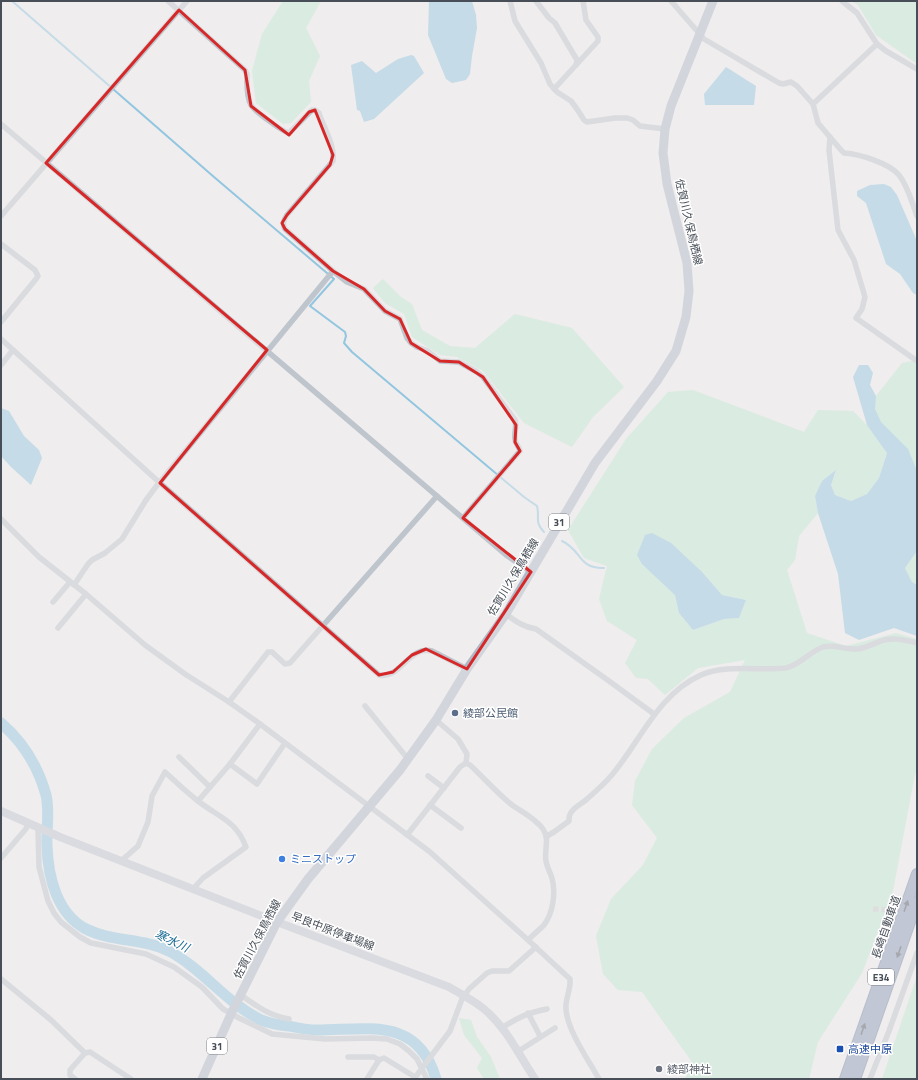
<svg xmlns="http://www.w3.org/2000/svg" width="918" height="1080" font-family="'Titillium Web','Noto Sans JP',sans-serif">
	<rect width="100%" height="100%" fill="#efeded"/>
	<g fill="#c0e8d4" fill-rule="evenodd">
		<path d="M283,1H321L306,28L320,56L309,81L311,102L291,123L283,124L256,103L252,71L262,34Z"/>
		<path d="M852,1H917V64L876,35L858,5Z"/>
		<path d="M383,279L401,297L412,304L422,330L450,346L475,348L515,314L572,328L624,387L593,417L572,447L524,423L483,371L457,357L440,355L412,337L404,314L385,303L373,288Z"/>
		<path d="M917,360V471L887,452L879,478L867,494L851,501L835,495L831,485L836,471L822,481L815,496L818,513L799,536L795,560L787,570L807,633L846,646L896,633L917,639V771L915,774L892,896L862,973L818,1042L809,1079H685L692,1062L642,992L618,990L603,974L596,936L611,899L643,865L657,838L632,805L635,781L652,749L684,718L730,692L745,660L698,668L665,695L648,679L636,678L625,663L637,640L607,621L599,599L607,566L584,558L568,530L626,439L668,392L693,390L804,432L818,410L853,411L867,425L876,396L902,363ZM703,573L722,595L746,600L739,618L724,619L693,630L679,613L675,595Z"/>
		<path d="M917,551V585L912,582L905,568Z"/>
		<path d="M917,976V1079H882Z"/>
		<path d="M459,1018L471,1020L477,1037L491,1057L500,1079H484L477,1068L482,1058L464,1035Z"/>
	</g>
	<g fill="#92c6e0">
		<path d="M429,1H472L476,15L477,28L472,56L470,74L466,80L452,83L446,79L428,35Z"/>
		<path d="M411,55L414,56L424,73L374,119L364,122L360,111L357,110L351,65L362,61L376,73L398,59Z"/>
		<path d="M726,67L756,86L754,105H705L704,94Z"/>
		<path d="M884,184L891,187L897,195L917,241V295L913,293L900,274L886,264L866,203L857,196V191L870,185Z"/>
		<path d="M859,365H868L873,373L870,385L876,396L875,409L881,422L908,449L917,471V551L905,568L912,582L917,585V636L894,628L859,640L845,633L838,574L818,513L815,496L822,481L836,470L831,485L835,495L851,501L867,494L879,478L887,453L867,425L853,377Z"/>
		<path d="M1,408L9,411L24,436L39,450L42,458L31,485L11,467L1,456Z"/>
		<path d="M652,533L671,543L703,573L722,595L746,600L739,618L724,619L693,630L679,613L675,595L642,564L637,555L645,535Z"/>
	</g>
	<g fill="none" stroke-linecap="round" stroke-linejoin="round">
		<g stroke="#92c6e0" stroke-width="2">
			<path d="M12,1L214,177L334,279L310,306L345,332L346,336L344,343L352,352L524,497L537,506C540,517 534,522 544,532"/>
			<path d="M562,541C582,550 578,569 604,568"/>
		</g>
		<path stroke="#92c6e0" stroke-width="11" d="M1,723C24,743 38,766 46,795C50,812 46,829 47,846C48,877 57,914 86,929C112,942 143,938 169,951C204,970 225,1002 261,1020C269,1023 280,1025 289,1026C298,1028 308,1030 317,1030C368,1030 418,1016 436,1079"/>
		<path stroke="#cdcdcf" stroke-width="5.5" stroke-dasharray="5.5 3" stroke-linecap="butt" d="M873,909L905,911"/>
		<defs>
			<g id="highway">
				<path d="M845,1079L917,874"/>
				<path d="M855,1079L917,902"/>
			</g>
		</defs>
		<use href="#highway" stroke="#7585a1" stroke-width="12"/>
		<g stroke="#bfc5cd" stroke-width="5.5">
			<path d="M168,1L245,70L247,74C247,83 246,97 251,105C255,112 282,131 289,133L312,110H315L319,113C324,128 335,145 333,161L287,215C284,220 282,223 285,229L333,271L347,282L364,289L385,311L400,319L407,338L411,343L417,347L428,351L440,361L459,362L477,372L483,377L515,420C517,427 514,432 515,439C515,444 519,446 520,451L463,518"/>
			<path d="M510,1L515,21L541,63L550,84L557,92L571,101L577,109L584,120L587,122L615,118H627L633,120L640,126L665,129"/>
			<path d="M536,1L549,18L555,23L577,60L576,65"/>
			<path d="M671,1L704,39L779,83L783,84L791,82L797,86L813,104L818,123L841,150L844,153C859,154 889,163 899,175C908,186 912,203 917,216"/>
			<path d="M842,1L857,13L877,44L886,51L917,69"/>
			<path d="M554,89L598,41V37L586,20L583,1"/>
			<path d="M813,104L877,44"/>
			<path d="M1,124L506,555L531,572"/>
			<path d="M830,137L829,150L838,230L854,260L865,297L862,309L856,318L917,361"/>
			<path d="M1,216L187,1"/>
			<path d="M1,244L35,270L38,276L36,279L1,322"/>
			<path d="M1,339L160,483L379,675C400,680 409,645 432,651L467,669"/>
			<path d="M1,365L13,350"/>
			<path d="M1,519L39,557L86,594L145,645L185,674L229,702L260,724L430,852L528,940L570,979C571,990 565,999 566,1009C567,1030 589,1061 599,1079"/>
			<path d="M74,585L88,564L92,560L105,553L122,539L146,500L155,488L333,271"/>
			<path d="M53,602L70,582"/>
			<path d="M506,614C516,622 524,627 536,629L609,681L654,714"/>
			<path d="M58,628L86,594"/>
			<path d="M229,702L268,652H272L285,664L290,663L437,496"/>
			<path d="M365,706L408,759"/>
			<path d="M436,720L458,739L467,754L466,763L470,765C483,777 498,794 512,805C522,812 535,818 543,829C550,839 544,850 546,861C547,867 550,872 552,878C556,893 553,913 544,925C539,930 533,935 528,940"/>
			<path d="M179,757L210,787"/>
			<path d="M230,764L257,784L285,743"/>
			<path d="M428,776L444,788"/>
			<path d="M198,801L230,764L260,724"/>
			<path d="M430,805L461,828"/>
			<path d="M38,827L39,867L48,901L54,913L61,922L80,937L91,943L146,954L174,967L202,987L223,1009L239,1018L272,1034L325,1039L372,1038L387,1039L400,1044L409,1051L417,1059L427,1079"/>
			<path d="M407,835L460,767L466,763"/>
			<path d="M547,836L554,832L569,821C569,817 569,814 573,810C576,806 583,803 587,799C595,792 604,784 611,776C640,742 658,694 701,675C726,664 759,671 786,668C800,665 809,652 823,647C834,644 846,650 857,649C865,648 873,644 881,641C893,637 905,640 917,643"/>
			<path d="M1,858L25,830L29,824"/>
			<path d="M121,861L138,846L148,822L152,796L165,772C176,782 186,792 198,801C218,817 236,820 246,847L203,878L193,889"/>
			<path d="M1,979L51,1020L85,1053L70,1070V1075L75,1079"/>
			<path d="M241,995C258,1007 268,1015 289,1019"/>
			<path d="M528,1013L540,1036"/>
			<path d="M502,1028C518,1017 528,1013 547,1009"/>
			<path d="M517,1052L555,1028"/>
			<path d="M85,1053L90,1052L131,1079"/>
			<path d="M348,1057H374L379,1060"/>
			<path d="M367,1079L379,1060L384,1058L415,1077"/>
			<path d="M414,1079L450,1031L462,999L469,989L487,973L492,971H509L536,947"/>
			<path d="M870,1079L889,1031L917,953"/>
		</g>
		<path stroke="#bfc6d1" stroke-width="8" d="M1,811L60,837L277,922L449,987C461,994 473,1000 484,1009C506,1027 519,1055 535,1079"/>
		<path stroke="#afb9c8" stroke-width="9" d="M202,1079L231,1014L277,922L308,879L400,770L436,720L467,669L506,614L595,463L657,381L676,351L686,317L689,291L687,263L667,184L663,153L665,129L671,106L713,1"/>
		<use href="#highway" stroke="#8a9ab6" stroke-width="10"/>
	</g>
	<defs><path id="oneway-solid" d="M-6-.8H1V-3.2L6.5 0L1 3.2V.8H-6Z"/></defs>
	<g fill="#4e5660">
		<use href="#oneway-solid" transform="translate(906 906) rotate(-71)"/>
		<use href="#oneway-solid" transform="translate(899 952) rotate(109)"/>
		<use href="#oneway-solid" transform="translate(863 1029) rotate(-71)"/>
	</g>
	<path d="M0 0H918V1080H0ZM179,10L245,70L251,106L289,135L309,112L315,110L333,155L330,165L287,215L282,223L285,229L333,271L364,289L385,311L400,319L411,343L440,361L459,362L483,377L516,425L515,442L520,451L463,518L531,572L467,669L426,649L412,655L393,672L379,675L160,483L267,350L46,163Z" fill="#efeded" fill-opacity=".55" fill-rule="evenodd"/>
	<path fill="none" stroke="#d62828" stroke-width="3" stroke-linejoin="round" d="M179,10L245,70L251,106L289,135L309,112L315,110L333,155L330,165L287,215L282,223L285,229L333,271L364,289L385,311L400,319L411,343L440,361L459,362L483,377L516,425L515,442L520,451L463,518L531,572L467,669L426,649L412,655L393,672L379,675L160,483L267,350L46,163Z"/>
	<circle fill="#5c6f8a" stroke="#fff" stroke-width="1.5" cx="455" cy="713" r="4"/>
	<circle fill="#3f7fe0" stroke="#fff" stroke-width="1.5" cx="282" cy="859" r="4"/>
	<rect fill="#1a4fb4" stroke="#fff" stroke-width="1.5" x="836" y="1045" width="8" height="8" rx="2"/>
	<circle fill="#6b7280" stroke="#fff" stroke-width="1.5" cx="659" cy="1069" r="4"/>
	<g text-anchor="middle" stroke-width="3" stroke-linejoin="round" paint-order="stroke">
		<g fill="#fff" stroke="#7e8389" stroke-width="1">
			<rect x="549" y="514" width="20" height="16" rx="3"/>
			<rect x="868" y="969" width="26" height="16" rx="3"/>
			<rect x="207" y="1038" width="20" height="16" rx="3"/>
		</g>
		<g font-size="10" font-weight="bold" fill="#474e57">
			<text x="559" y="526">31</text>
			<text x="881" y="981">E34</text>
			<text x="217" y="1050">31</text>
		</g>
		<g font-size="11" fill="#474e57" stroke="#fff">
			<text transform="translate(689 222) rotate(77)" y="4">佐賀川久保鳥栖線</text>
			<text transform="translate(513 577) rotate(-59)" y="4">佐賀川久保鳥栖線</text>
			<text transform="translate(886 927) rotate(-71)" y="4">長崎自動車道</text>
			<text transform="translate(333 931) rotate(21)" y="4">早良中原停車場線</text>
			<text transform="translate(257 939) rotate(-62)" y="4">佐賀川久保鳥栖線</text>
		</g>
		<g font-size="11" fill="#4e5e75" stroke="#fff" text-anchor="start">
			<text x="463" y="717">綾部公民館</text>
		</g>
		<g font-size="11" fill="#366cbe" stroke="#fff" text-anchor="start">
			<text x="290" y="863">ミニストップ</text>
		</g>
		<g font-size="11" fill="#164399" stroke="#fff" text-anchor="start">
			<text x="848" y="1053">高速中原</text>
		</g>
		<g font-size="11" fill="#5b616d" stroke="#fff" text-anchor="start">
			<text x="667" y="1073">綾部神社</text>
		</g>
		<g font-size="12" font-style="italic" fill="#1d6c95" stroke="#fff">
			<text transform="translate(172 941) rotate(25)" y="4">寒水川</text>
		</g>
	</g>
	<rect width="918" height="1080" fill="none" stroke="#474e57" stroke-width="4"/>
</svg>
